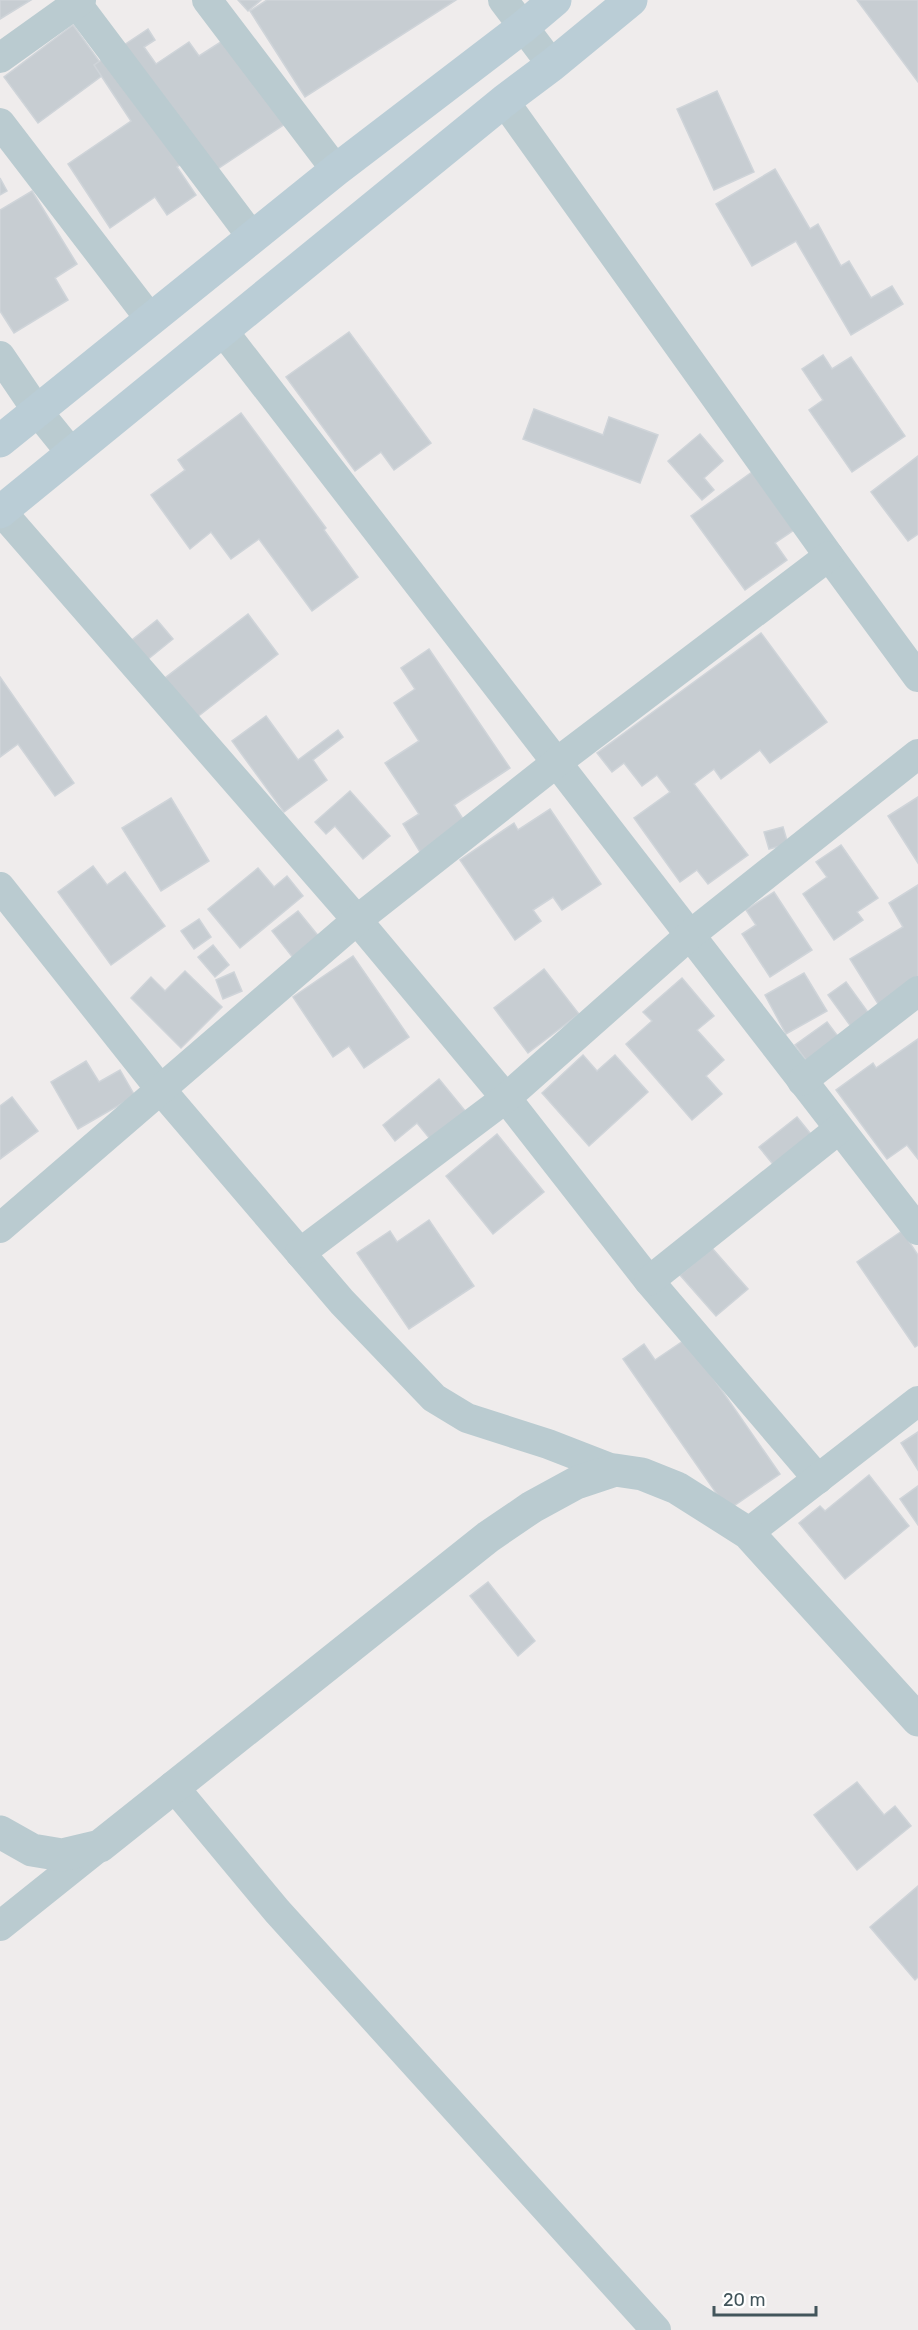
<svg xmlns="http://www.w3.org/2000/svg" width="918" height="2330" font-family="Rubik,sans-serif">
	<rect width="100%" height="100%" fill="#efecec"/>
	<g fill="#c7cdd2" stroke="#cfd4d9" stroke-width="1.5">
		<path d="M0,0H31L0,19Z"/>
		<path d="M238,0H261L248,11Z"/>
		<path d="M267,0H456L305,97L250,11Z"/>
		<path d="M857,0H918V82Z"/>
		<path d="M73,25L107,72L38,123L4,77Z"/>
		<path d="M148,29L155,40L144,47L156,64L189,42L199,56L230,36L288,122L213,172L199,152L177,167L196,195L167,215L155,197L110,228L68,164L131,121L94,65Z"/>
		<path d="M717,91L754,172L714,190L677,109Z"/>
		<path d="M775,169L810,229L818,224L841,266L849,261L871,298L892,286L903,304L851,335L796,241L752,266L716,204Z"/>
		<path d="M0,178L7,191L0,195Z"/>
		<path d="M32,191L77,264L55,278L68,300L14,333L0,311V210Z"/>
		<path d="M349,332L431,443L394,470L381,452L355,471L286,377Z"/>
		<path d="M823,355L832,369L851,357L905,436L852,472L809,410L823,400L802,369Z"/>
		<path d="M534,409L603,435L609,417L658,435L640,483L523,439Z"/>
		<path d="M241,413L326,528L324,530L358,577L312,611L259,539L231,559L211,532L190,549L151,495L185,470L178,460Z"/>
		<path d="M700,434L723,461L704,478L714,490L702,500L668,461Z"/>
		<path d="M918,456V534L908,541L871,492Z"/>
		<path d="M752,472L794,530L775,543L787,560L745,590L691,516Z"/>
		<path d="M248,614L278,654L196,718L165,678Z"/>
		<path d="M157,620L173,639L147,660L132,640Z"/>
		<path d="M761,633L827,722L770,763L760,750L721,779L714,769L694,784L748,855L708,884L697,870L680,882L634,818L670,792L657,775L642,786L624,763L612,772L597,753Z"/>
		<path d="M429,649L510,768L454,805L465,822L420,852L403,824L419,814L385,763L419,741L394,703L415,689L401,668Z"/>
		<path d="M0,677L74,783L55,796L18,744L0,757Z"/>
		<path d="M266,716L298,760L338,730L343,737L313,760L327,780L284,812L232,741Z"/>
		<path d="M350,791L390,836L363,859L335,826L326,834L315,822Z"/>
		<path d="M918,797V863L888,816Z"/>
		<path d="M171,798L209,861L161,891L122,828Z"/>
		<path d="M550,809L601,884L562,910L553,897L533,910L541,921L515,940L460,860L514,823L518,830Z"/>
		<path d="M783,827L788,844L769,849L764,832Z"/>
		<path d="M841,845L878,898L857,912L863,920L834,940L803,894L827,877L816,862Z"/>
		<path d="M93,866L107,885L125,872L165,926L111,965L58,892Z"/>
		<path d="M258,868L274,887L287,876L303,896L240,948L208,909Z"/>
		<path d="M918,885V984L880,1007L850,959L903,927L889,903Z"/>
		<path d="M774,892L812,950L770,977L742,934L756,925L746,910Z"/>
		<path d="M298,911L320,938L294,959L272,931Z"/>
		<path d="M199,919L211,937L194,949L181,931Z"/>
		<path d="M213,945L229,965L215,977L198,957Z"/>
		<path d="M353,956L409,1037L364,1068L349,1046L333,1057L293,997Z"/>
		<path d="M544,969L579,1014L528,1053L494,1008Z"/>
		<path d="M185,971L222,1007L181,1048L131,998L151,977L165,991Z"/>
		<path d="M234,972L242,991L223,999L216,980Z"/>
		<path d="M804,973L827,1011L786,1034L765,995Z"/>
		<path d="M682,978L714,1016L697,1030L724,1060L706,1076L722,1094L692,1120L626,1044L652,1021L643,1012Z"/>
		<path d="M846,982L870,1015L852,1028L828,995Z"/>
		<path d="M827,1022L840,1039L808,1063L795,1045Z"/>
		<path d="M918,1039V1159L907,1145L887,1159L836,1090L873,1063L876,1068Z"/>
		<path d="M583,1055L597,1071L615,1055L648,1092L589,1146L542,1093Z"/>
		<path d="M86,1061L99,1082L120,1070L135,1096L78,1129L51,1082Z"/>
		<path d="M439,1079L470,1117L435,1145L417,1123L395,1141L383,1125Z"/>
		<path d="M12,1097L38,1131L0,1159V1106Z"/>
		<path d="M797,1117L814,1138L776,1168L759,1147Z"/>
		<path d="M497,1134L544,1192L493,1234L446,1176Z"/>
		<path d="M429,1220L474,1286L409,1329L357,1253L390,1231L397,1242Z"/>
		<path d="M902,1231L918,1255V1345L915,1347L857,1262Z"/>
		<path d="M712,1248L748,1289L716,1316L680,1275Z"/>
		<path d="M686,1339L780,1474L728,1510L623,1359L644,1344L655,1360Z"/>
		<path d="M918,1432V1470L901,1443Z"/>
		<path d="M869,1475L909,1526L845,1579L799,1523L820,1506L825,1511Z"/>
		<path d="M918,1486V1525L900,1499Z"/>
		<path d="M488,1582L535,1641L518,1656L470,1596Z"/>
		<path d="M857,1782L884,1815L895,1806L911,1826L857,1870L814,1815Z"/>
		<path d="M918,1886V1977L915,1980L870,1927Z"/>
	</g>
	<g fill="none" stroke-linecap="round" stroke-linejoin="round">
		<g stroke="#bacbd0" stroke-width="30">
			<path d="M74,0L252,237"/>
			<path d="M207,0L336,170"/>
			<path d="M503,0L552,65"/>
			<path d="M0,58L81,0"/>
			<path d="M504,101L829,556L918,677"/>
			<path d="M0,123L151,320"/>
			<path d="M223,331L918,1230"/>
			<path d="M0,356L38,412L72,454"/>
			<path d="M1,511L357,920L506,1098L649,1281L818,1479"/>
			<path d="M0,887L161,1090L342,1302L434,1398L467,1418L548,1444L615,1470"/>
			<path d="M802,1081L918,991"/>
			<path d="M0,1228L357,920L556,763L829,556"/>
			<path d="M300,1253L506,1098L690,935L918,754"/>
			<path d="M649,1281L839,1129"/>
			<path d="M748,1533L918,1401"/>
			<path d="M173,1786L277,1911L656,2330"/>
			<path d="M0,1926L100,1846"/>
		</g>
		<path stroke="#bacbd0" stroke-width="33" d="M0,1832L32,1850L62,1855L100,1846L488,1537L532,1507L576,1483L615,1470L642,1474L677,1488L748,1533L918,1720"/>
		<g stroke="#bacdd6" stroke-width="33">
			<path d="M0,441L336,170L523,27L555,0"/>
			<path d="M0,512L504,101L552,65L631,0"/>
		</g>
	</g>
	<path d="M714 2306v9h102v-9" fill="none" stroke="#42555b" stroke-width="3"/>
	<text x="723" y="2306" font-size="18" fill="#42555b" stroke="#ffffff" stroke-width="4.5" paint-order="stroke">20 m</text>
</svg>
